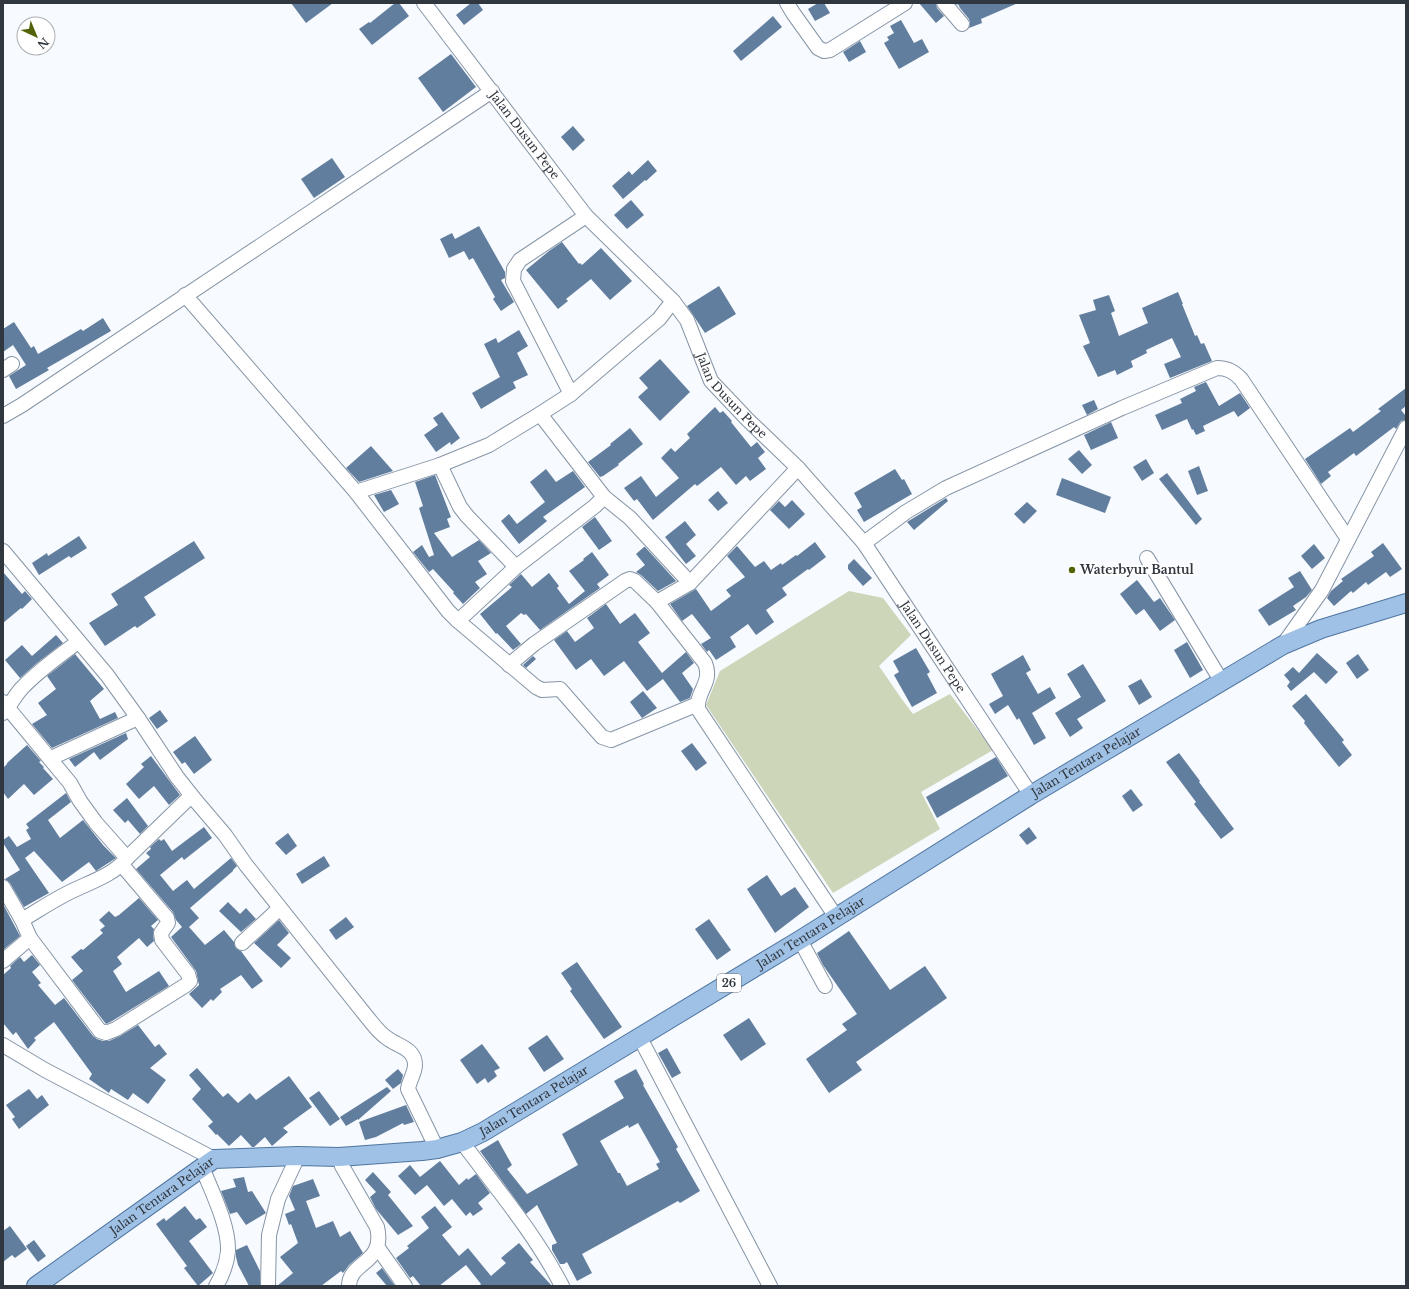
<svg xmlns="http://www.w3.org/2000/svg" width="1409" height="1289" font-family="'Libre Baskerville',serif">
	<rect width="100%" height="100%" fill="#f7fafe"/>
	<path fill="#cdd6b9" d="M849,591L883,598L911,635L879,666L901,698L913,714L950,694L993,750L921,792L940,829L833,893L706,705L720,671Z"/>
	<g fill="#627e9e" fill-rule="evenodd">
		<path d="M291,3H333L306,23Z"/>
		<path d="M395,3H399L409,16L372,45L359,29L369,22L370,23Z"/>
		<path d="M471,3H478L483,10L464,25L456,15Z"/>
		<path d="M818,3H824L830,13L815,21L808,9Z"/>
		<path d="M919,3H936L937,8L944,16L936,23Z"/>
		<path d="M955,3H1018L981,19L982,23L969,28L970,23L969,19L960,8L958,4L957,5Z"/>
		<path d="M773,16L782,27L741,61L733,51Z"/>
		<path d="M901,20L914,43L922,39L929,52L899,69L884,43L889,40L887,37L894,33L890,26Z"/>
		<path d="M860,41L866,52L849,62L843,52Z"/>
		<path d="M451,54L476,87L443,112L418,78Z"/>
		<path d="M573,126L585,140L573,151L561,137Z"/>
		<path d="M332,158L345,177L314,198L301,179Z"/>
		<path d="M648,160L657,171L646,181L645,180L623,199L612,186L629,171L632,175Z"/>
		<path d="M631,200L644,215L627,229L614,215Z"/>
		<path d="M479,226L505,272V278L501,280L514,302L501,311L493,299L495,297L473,258L469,260L464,251L449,258L440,239L452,233L455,239Z"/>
		<path d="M562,242L579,264L580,263L582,265L601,248L632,281L610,300L591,279L566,299L568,301L558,309L526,270L549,251Z"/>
		<path d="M719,286L736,314L705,333L687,306Z"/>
		<path d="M1178,292L1183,304H1182L1195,336L1197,335L1201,344L1204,343L1212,361L1170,378L1164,364L1181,357L1172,338L1146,350L1147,353L1131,361L1133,367L1117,375L1115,370L1098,377L1083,346L1090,343L1079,315L1096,310L1093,300L1109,295L1115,311L1111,313L1119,336L1148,323L1142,308Z"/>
		<path d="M103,318L111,331L47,368L49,370L16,389L9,376L26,365L13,345L3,352V329L14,322L31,348L34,346L38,354L81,329L83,331Z"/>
		<path d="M519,330L528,346L517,353L528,375L513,382L516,388L481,409L472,393L500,377L484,344L496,338L498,343Z"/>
		<path d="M660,359L690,392L660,421L638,397L648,388L639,378Z"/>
		<path d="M1206,382L1219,406L1240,393L1250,408L1238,417L1234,411L1203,426L1205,431L1196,435L1193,429L1192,430L1187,419L1162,430L1155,415L1182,403L1180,399L1196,391L1194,387Z"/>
		<path d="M1406,388V406L1401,410L1406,416V420L1401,421L1396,429L1394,427L1356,456L1354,453L1328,472L1331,476L1321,484L1305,459L1350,428L1353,432L1381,411L1378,409Z"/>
		<path d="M1094,400L1098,409L1087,415L1082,405Z"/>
		<path d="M715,407L720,413L723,411L732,421L731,422L751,447L757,442L765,452L758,458L766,469L750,481L746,476L736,485L721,467L697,486L695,484L653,520L637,499L634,501L624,488L641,476L656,497L679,478L661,458L671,448L675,452L690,438L687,434Z"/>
		<path d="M442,412L460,438L451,445L450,442L436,452L424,435L438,425L433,418Z"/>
		<path d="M1111,422L1118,438L1091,450L1084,435Z"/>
		<path d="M630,428L643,444L618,464L619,465L603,476L600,477L588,462L611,445L610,444Z"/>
		<path d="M371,446L393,471L359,482L346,468Z"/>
		<path d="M1079,450L1092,465L1082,474L1068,459Z"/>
		<path d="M1146,459L1154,473L1142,481L1133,467Z"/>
		<path d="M1199,466L1208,491L1197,495L1188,471Z"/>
		<path d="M546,469L556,482L573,471L585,487L543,517L547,521L519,544L501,521L509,514L517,524L545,502L530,482Z"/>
		<path d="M895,469L902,480L904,479L912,494L864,522L857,510L862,507L854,493Z"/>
		<path d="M1167,473L1202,519L1196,525L1159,479Z"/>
		<path d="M435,475L451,517L447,519L450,527L434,533L452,557L479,540L491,553L478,561L487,574L475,582L480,588L463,604L453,593L454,592L433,569L429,572L413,552L422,545L429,557L434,555L419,508L423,506L415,482Z"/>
		<path d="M1062,478L1111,497L1105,513L1056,495Z"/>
		<path d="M391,490L399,504L384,512L374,495Z"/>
		<path d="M718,491L728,503L718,511L708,500Z"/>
		<path d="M946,498L948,501L914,530L907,522Z"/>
		<path d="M792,500L805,514L789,529L770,510L779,501L785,507Z"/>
		<path d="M1027,502L1037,511L1024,524L1014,514Z"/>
		<path d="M595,517L612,541L599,550L582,527Z"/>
		<path d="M685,521L696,535L686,544L696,556L686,564L665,537Z"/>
		<path d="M79,536L87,548L71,558L69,556L39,575L32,563L47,553L48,556Z"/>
		<path d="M194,541L205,558L144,597L156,615L137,628L135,626L105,646L89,623L118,605L111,594Z"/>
		<path d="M815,542L826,557L809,570L808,569L782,588L787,595L766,610L774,622L756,635L748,624L730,637L736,647L716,660L709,650L707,652L701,644L711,638L692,614L682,621L670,604L696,589L711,611L731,596L726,590L745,577L727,556L737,546L755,567L764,561L771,570L781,563L782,565L796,555L797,556Z"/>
		<path d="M1383,543L1402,569L1390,577L1386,572L1368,585L1366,582L1353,593L1351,591L1334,606L1327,598L1331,591L1343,581L1341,579L1374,556L1371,552Z"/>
		<path d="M1314,544L1325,558L1312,569L1301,556Z"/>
		<path d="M644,547H645L676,581L658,591L641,575L636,572L645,565L636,554Z"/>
		<path d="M592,552L609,575L597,584L600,588L540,630L526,614L524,615L521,613L506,626L521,644L513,650L497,633L496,634L480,614L512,587L509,585L521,574L532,587L549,573L559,586L557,588L569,604L585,591L569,571L584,560L583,559Z"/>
		<path d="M854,559L872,578L863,586L848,569V565Z"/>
		<path d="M1300,571L1312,590L1306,597L1293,606L1296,610L1269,626L1258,610L1294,587L1288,578Z"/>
		<path d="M3,572L22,594L25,591L32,599L22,609L21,608L3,623Z"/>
		<path d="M1137,580L1154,602L1160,598L1175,620L1160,631L1144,609L1136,615L1120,594Z"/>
		<path d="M606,604L620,624L635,613L650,633L638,642L662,673L686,652L694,663L682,673L693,689L690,698L680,702L663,679L647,691L624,661L604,676L591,659L576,670L554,640L567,631L575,642L594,628L587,618Z"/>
		<path d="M56,635L63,643L37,663L20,678L5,660L22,645L32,656Z"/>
		<path d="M1187,642L1203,670L1190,678L1174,650Z"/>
		<path d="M916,648L930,672L927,674L937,693L912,707L894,675L899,672L893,661Z"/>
		<path d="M1317,653L1338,672L1326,684L1314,672L1291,691L1287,686L1290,682L1284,675L1293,667L1299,673Z"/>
		<path d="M75,654L104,689L90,701L100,719L115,712L118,718L52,748L32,724L47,715L38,703L56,689L47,676Z"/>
		<path d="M1358,654L1369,670L1357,679L1346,663Z"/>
		<path d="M1023,655L1031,670L1026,673L1038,694L1050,687L1056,698L1032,713L1046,738L1034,745L1019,718L1017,720L1008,705L995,714L989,704L1003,696L991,674Z"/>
		<path d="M533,656L536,659L526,668L523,665Z"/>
		<path d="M1083,664L1106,701L1077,719L1083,728L1070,737L1055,713L1081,697L1067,674Z"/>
		<path d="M1141,679L1152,697L1139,705L1128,686Z"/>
		<path d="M643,691L657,708L642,718L630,702Z"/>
		<path d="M1306,694L1344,740L1342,742L1352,755L1339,767L1315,737L1304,723L1305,721L1292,706Z"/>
		<path d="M160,710L168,721L157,729L149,718Z"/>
		<path d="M126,733L128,739L100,760L94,752L75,767L69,759Z"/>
		<path d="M195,736L212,760L194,774L185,762L182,764L173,752Z"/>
		<path d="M692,743L707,763L696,771L681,751Z"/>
		<path d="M27,745L41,761L39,762L44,767L43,768L53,779L34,795L24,784L8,799L3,792V768L7,764V763Z"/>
		<path d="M1179,753L1200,781L1199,782L1234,829L1221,839L1194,804L1196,802L1166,762Z"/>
		<path d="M151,756L180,795L169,805L154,786L139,799L126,784L144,767L141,764Z"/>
		<path d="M996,757L1008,776L937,818L926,797Z"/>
		<path d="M1131,789L1143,805L1133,812L1122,796Z"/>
		<path d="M66,793L71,802L48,820L60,838L83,820L103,845L116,858L96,871L89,862L62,882L34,851L25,858L49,893L24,907L10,883L5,879L20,870L3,843V840L9,836L17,847L31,839L26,830L29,828L26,824Z"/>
		<path d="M127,798L148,826L140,834L128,820L125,823L113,810Z"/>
		<path d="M204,827L212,838L184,860L182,857L160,875L173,891L187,880L194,889L231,858L237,866L233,870V871L190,908L199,918L189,927L205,945L224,930L234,942L236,948L241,951L263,981L252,989L241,975L220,989L222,992L213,1001L211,999L202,1008L189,994L199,985L196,971L171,937L182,927L176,920L173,912L136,869L150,857L146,853L151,849L150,847L159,839L161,841L164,839L172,851Z"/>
		<path d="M1029,827L1037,838L1027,845L1019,835Z"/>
		<path d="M288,833L297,846L286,855L275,843Z"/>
		<path d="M324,856L330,866L302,884L296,874Z"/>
		<path d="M767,875L781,896L795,887L809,907L775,933L747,889Z"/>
		<path d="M139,898L158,920L151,926L154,929L153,934L154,941L147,947L139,938L117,957L122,964L113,971L126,992L159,971L169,986L112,1021L106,1024L72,980L83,971L71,957L81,949L83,950L103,933L100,930L105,926L99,920L109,911L115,917L119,915Z"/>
		<path d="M228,902L240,914L246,908L256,919L241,932L219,911Z"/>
		<path d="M3,904L20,936L3,950Z"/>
		<path d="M346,917L354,927L336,940L329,930Z"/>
		<path d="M709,919L731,950L717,960L695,929Z"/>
		<path d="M279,920L289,933L277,945L291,958L281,968L254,943Z"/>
		<path d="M849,931L890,990L925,966L947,998L856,1062L862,1070L829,1093L806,1059L847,1030L842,1024L857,1014L823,965L817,953Z"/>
		<path d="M32,955L40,965L32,972L41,983L38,985L55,1005L64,998L93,1036L97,1039L103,1041H109L120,1036L138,1025L155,1047L159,1044L167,1054L150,1068L166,1080L148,1104L133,1093L128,1100L111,1089L109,1093L89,1079L92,1074L54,1022L34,1038L36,1040L28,1049L16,1032L13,1035L3,1023V975L11,968L10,966L20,957L24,962Z"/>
		<path d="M577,962L622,1027L604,1039L570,991L572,989L561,973Z"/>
		<path d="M749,1018L766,1044L741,1061L723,1035Z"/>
		<path d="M547,1035L564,1059L544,1072L528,1048Z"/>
		<path d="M482,1044L500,1068L494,1071L497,1076L488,1083L485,1078L477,1084L460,1060Z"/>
		<path d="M667,1048L681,1073L672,1078L658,1053Z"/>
		<path d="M197,1068L223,1097L228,1093L238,1103L250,1093L256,1100L289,1076L312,1107L283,1128L288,1132L272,1146L265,1137L254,1147H252L241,1135L229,1146L217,1134L216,1135L208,1126L213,1122L192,1099L201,1089L189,1075Z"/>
		<path d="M398,1069L403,1075L401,1083L393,1089L385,1080Z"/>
		<path d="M636,1069L644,1084L643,1085L678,1147L676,1149L700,1191L680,1203L678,1201L582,1254L592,1273L577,1281L567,1262L564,1264H560L552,1250V1245L557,1243L537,1205L526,1214L480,1151L498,1140L512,1165L507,1169L527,1194L578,1165L562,1134L624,1098L614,1081ZM638,1123L660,1162L656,1164L659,1169L627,1186L620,1173H618L600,1141L628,1125L629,1128Z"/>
		<path d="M387,1087L391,1091L358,1120V1119L346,1126L340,1117Z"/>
		<path d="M29,1089L37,1099L42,1095L49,1105L19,1129L12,1119L15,1117L6,1105Z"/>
		<path d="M319,1091L340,1119L330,1126L309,1098Z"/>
		<path d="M406,1105L414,1122L404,1125L403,1123L376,1137L365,1140L359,1122Z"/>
		<path d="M440,1161L459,1185L467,1178L468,1180L476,1174L490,1193L478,1203L483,1209L473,1216L470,1212L466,1216L452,1199L444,1206L427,1185L415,1195L398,1176L410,1165L420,1177Z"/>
		<path d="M373,1172L391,1192L388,1195L413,1226L398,1235L376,1209L370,1197L376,1192L365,1180Z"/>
		<path d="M244,1177L248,1192L252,1191L266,1213L246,1225L237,1212L230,1214L221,1191L236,1187L233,1179Z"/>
		<path d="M313,1179L320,1196L306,1201L316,1228L333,1221L340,1237L350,1231L363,1253L349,1265L343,1273L341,1271L321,1286H277L293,1273L280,1257L298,1243L291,1224L289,1225L285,1214L295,1210L289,1196L293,1186Z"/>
		<path d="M185,1206L196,1220L200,1218L207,1227L189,1241L213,1273L198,1286L184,1268L187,1266L156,1224L164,1218L166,1221Z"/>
		<path d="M435,1206L452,1227L442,1235L459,1256L468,1248L491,1276L506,1263L501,1258L519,1243L533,1260L530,1262L552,1286H479L481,1284L466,1265L439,1286H421L413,1276L410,1278L396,1258L409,1248L407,1246L429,1228L421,1217Z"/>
		<path d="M10,1226L27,1249L15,1258L12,1255L3,1262V1231Z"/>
		<path d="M34,1240L46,1256L38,1262L26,1246Z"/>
		<path d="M247,1245L260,1271V1286H249L238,1265L236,1257V1250Z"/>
		<path d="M382,1268L395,1286H387L376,1273Z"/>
	</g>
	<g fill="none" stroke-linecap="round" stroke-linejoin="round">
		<defs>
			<g id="minor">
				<path id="s1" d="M424,3L586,216L673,301L687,320L711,381L747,419L798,468L864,543L1031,795"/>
				<path d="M787,3L793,13L818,48L824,51L830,50L905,3"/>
				<path d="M944,3L962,24"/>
				<path d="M185,295L356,492L448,611L458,621L536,687L542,690L560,689L602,737L611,740L698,704"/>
				<path d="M3,370L12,364"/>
				<path d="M571,394L513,281L514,269L520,260L586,216"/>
				<path d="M540,414L604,497L630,518L690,583"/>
				<path d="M3,416L22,405L492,91"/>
				<path d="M440,465L460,507L467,516L516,567"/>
				<path d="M356,492L440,465L489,445L540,414L571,394L659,319L673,301"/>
				<path d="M864,543L906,512L946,488L1122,408L1217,368C1228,368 1234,372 1241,379L1348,539"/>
				<path d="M3,551L107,675L138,718L177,777L196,801L225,835L246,865L367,1017C373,1024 379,1033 387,1038C397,1046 415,1048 415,1065C415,1073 409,1081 408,1089L437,1149"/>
				<path d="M1147,558L1222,682"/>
				<path d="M657,602L705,663C713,683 696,691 698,709L836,917"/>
				<path d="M458,621L516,567L595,506L604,497"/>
				<path d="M1283,645L1322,590L1406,428"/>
				<path d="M509,665L534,644L625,581L630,579L635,581L657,602L690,583L798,468"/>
				<path d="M3,702L70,783L80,801L96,823L127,858C113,876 87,883 68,893C52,901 37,911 22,920L30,938L3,961"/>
				<path d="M3,713C11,705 15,695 22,688C39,670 59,656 78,642"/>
				<path d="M51,758L138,718"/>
				<path d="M127,858L191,796"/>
				<path d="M3,887L22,920"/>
				<path d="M30,938L100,1031L106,1033L116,1029L186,985L190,981L188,974L162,940L161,933L168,923L167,918L122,865"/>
				<path d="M800,940L825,986"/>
				<path d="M242,943L280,908"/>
				<path d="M640,1038L770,1286"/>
				<path d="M3,1045L45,1070L214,1159"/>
				<path d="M462,1142C497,1189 535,1234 562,1286"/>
				<path d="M339,1157L342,1166L377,1227C386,1264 349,1261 349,1286"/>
				<path d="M202,1167C211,1190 229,1225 228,1251C227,1262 222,1276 216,1286"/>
				<path d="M378,1248L405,1286"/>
				<path d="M268,1286L269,1235L278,1199L298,1156"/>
			</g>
			<g id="major">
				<path id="s2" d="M36,1286L214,1159L298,1156L339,1157L422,1151L437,1149L462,1142L483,1132L800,940L1031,795L1283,645L1321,629L1406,603"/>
			</g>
		</defs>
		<use href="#minor" stroke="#8695a6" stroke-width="16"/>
		<use href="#major" stroke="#4f75a0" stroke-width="20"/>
		<use href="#minor" stroke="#fff" stroke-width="14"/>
		<use href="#major" stroke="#9fc1e5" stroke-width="18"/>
	</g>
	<circle fill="#52630a" stroke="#fff" stroke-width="1.5" cx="1072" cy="570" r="4"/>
	<g text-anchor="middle" stroke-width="4" stroke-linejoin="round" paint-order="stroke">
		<rect fill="#fff" stroke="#6f7379" stroke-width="1" x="717" y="974" width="24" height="18" rx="3"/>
		<g font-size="11" font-weight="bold" fill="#31373f">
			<text x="729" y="987">26</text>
		</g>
		<g font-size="12" fill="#31373f" stroke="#fff">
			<text dy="4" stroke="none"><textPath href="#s1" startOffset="166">Jalan Dusun Pepe</textPath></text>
			<text dy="4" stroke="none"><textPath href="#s1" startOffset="502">Jalan Dusun Pepe</textPath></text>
			<text dy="4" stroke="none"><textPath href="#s1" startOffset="826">Jalan Dusun Pepe</textPath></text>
			<text dy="4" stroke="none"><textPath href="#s2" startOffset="1199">Jalan Tentara Pelajar</textPath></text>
			<text dy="4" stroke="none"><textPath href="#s2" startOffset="875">Jalan Tentara Pelajar</textPath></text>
			<text dy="4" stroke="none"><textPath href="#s2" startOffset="551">Jalan Tentara Pelajar</textPath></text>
			<text dy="4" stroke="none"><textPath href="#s2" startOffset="155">Jalan Tentara Pelajar</textPath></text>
		</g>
		<g font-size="12" font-weight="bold" fill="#31373f" stroke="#fff" text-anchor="start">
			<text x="1080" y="574">Waterbyur Bantul</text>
		</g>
	</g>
	<rect width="1409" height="1289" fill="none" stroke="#31373f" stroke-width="8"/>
	<g transform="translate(36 36) rotate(136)"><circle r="19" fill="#ffffff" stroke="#adafb2"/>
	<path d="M0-3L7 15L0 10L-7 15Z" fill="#52630a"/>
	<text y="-6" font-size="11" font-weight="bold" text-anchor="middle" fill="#31373f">N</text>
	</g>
</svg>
